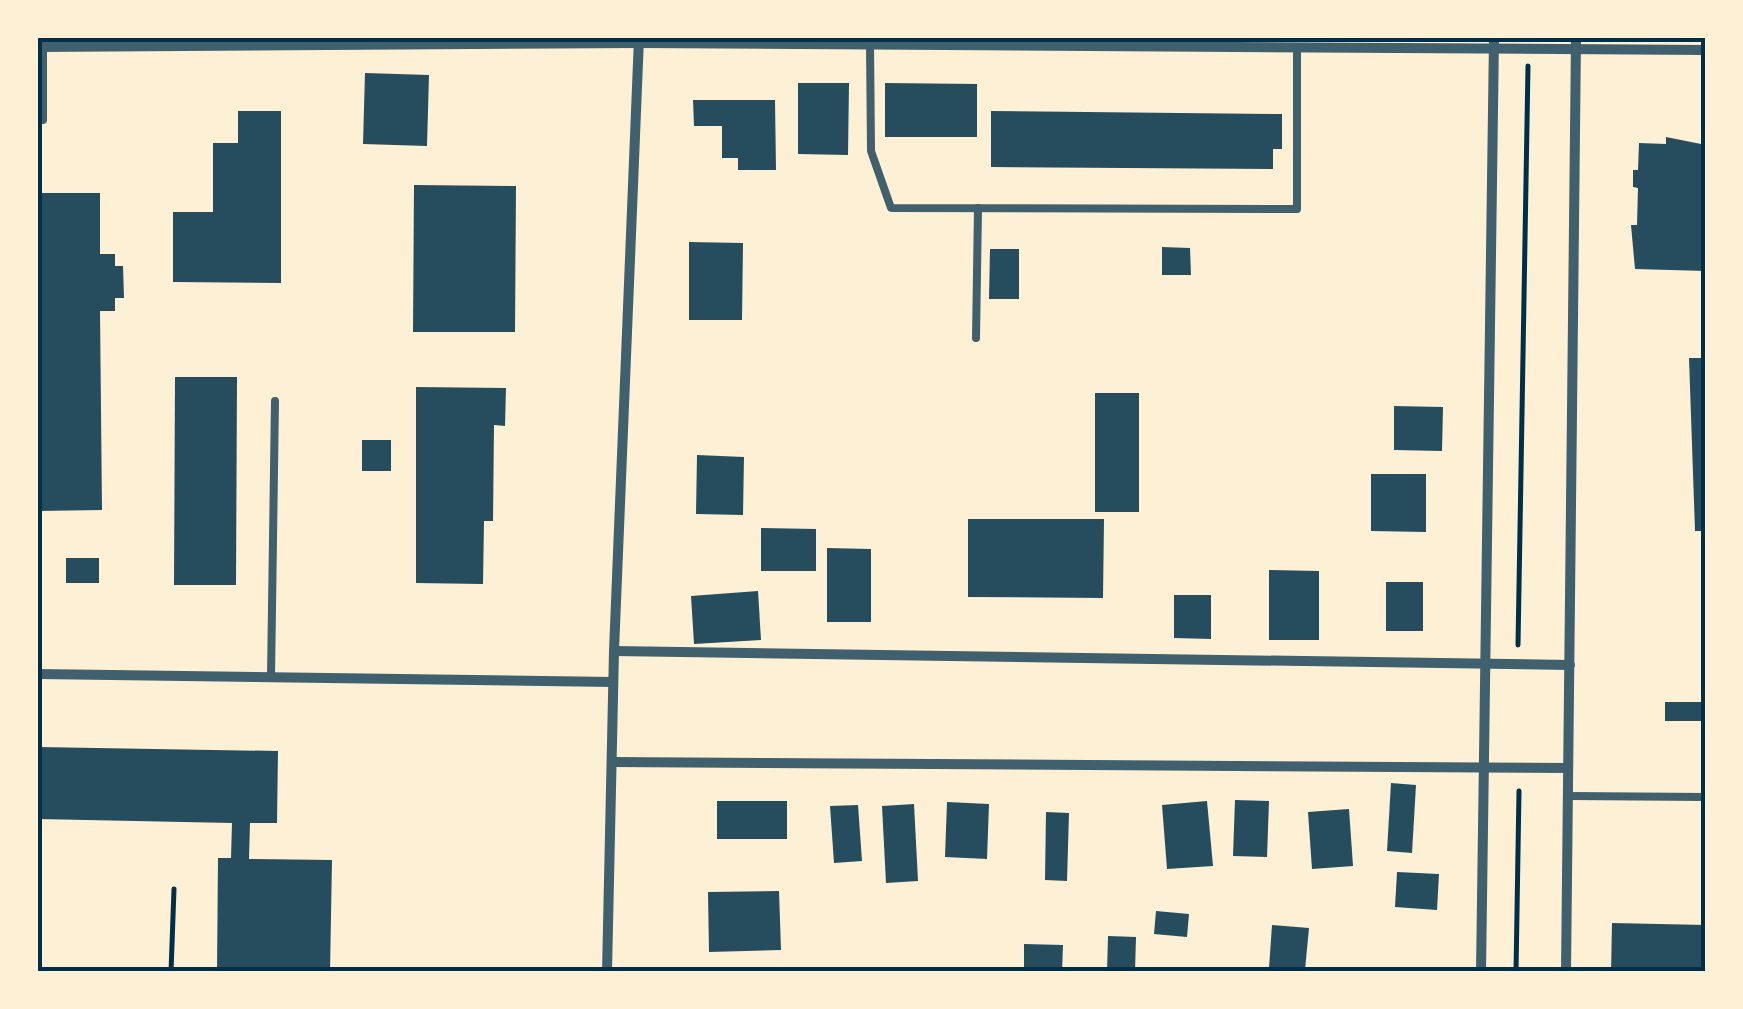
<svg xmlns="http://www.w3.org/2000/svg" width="1743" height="1009" font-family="'Fira Sans',sans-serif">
	<rect width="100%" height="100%" fill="#fdf0d5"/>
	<g fill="#264d5e">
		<path d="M365,73L429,75L427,146L363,144Z"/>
		<path d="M798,83H849L848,155L798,154Z"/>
		<path d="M885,83L977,84V137H885Z"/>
		<path d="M693,100H775L776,170H738V158H722V126H694Z"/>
		<path d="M238,111H281V283L173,282V212H213V143H238Z"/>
		<path d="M991,111L1282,114V149H1273V169L991,167Z"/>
		<path d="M1666,137L1706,145V271L1635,269L1631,225H1637L1638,188L1633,187V170H1638L1639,143L1666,144Z"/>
		<path d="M414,185L516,186L515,332H413Z"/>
		<path d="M38,193H100V254H115V266H123L124,298H115V311H100L102,510L38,511Z"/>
		<path d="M689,242L743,243L742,320H689Z"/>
		<path d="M1162,247L1190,248L1191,275H1162Z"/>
		<path d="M990,249H1019V299H989Z"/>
		<path d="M1689,358H1706V531H1695Z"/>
		<path d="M175,377H237L236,585H174Z"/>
		<path d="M416,387L506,388L505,426L494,425L493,521H484L483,584L416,583Z"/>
		<rect x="1095" y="393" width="44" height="119"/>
		<path d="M1394,406L1443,407L1442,451L1394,450Z"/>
		<rect x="362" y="440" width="29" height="31"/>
		<path d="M697,455L744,457L743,515L696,514Z"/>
		<path d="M1371,474H1426V532L1371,531Z"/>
		<path d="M968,519H1104L1103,598L968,597Z"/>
		<path d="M761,528L816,529V571H761Z"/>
		<path d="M827,548L871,549V622H827Z"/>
		<rect x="66" y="558" width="33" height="25"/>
		<path d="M1269,570L1319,571V640H1269Z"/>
		<rect x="1386" y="582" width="37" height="49"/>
		<path d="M758,591L761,640L694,644L691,596Z"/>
		<path d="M1174,595H1211V639L1174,638Z"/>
		<rect x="1665" y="702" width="41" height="19"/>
		<path d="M38,747L278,751L277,823H250L249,859L332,860L330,972H217L218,858H231L232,823L38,819Z"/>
		<path d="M1391,783L1416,785L1412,853L1387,851Z"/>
		<path d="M1235,800L1269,801L1267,857L1233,856Z"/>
		<rect x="717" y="801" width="70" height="38"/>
		<path d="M1207,801L1213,866L1167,869L1162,805Z"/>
		<path d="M947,802L989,804L987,859L945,857Z"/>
		<path d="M914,804L918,881L886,883L882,806Z"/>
		<path d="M858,805L862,861L834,863L830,806Z"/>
		<path d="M1349,809L1353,866L1312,869L1308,812Z"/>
		<path d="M1046,812L1069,813L1067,881L1045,880Z"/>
		<path d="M1397,872L1439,874L1437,910L1395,907Z"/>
		<path d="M779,891L781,950L709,952L708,892Z"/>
		<path d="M1156,911L1189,914L1187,937L1154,934Z"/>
		<path d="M1612,923L1706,925V972H1611Z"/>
		<path d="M1272,925L1309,928L1305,970L1269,968Z"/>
		<path d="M1108,936L1136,937L1135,972H1107Z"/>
		<path d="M1024,944L1063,945L1062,972H1024Z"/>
	</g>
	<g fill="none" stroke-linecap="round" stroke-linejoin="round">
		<g stroke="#003049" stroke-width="5">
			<path d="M1518,645L1528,66"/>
			<path d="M171,972L174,889"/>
			<path d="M1516,972L1519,791"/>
		</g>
		<g stroke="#3f606c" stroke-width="8">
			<path d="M870,44L871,151L891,208L1297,209V50"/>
			<path d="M38,120H43V47"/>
			<path d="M976,338L978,208"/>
			<path d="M271,677L275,401"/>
			<path d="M1568,796L1706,797"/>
		</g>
		<g stroke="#3f606c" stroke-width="10">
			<path d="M38,47L639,43L1706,50"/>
			<path d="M614,651L1570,665"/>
			<path d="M38,674L613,682"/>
			<path d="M612,762L1568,768"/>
			<path d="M607,972L614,651L639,38"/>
			<path d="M1481,972L1494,38"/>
			<path d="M1566,972L1576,38"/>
		</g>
	</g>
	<rect width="1743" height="1009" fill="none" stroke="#fdf0d5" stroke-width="80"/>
	<rect x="40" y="40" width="1663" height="929" fill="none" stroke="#003049" stroke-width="4"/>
</svg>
